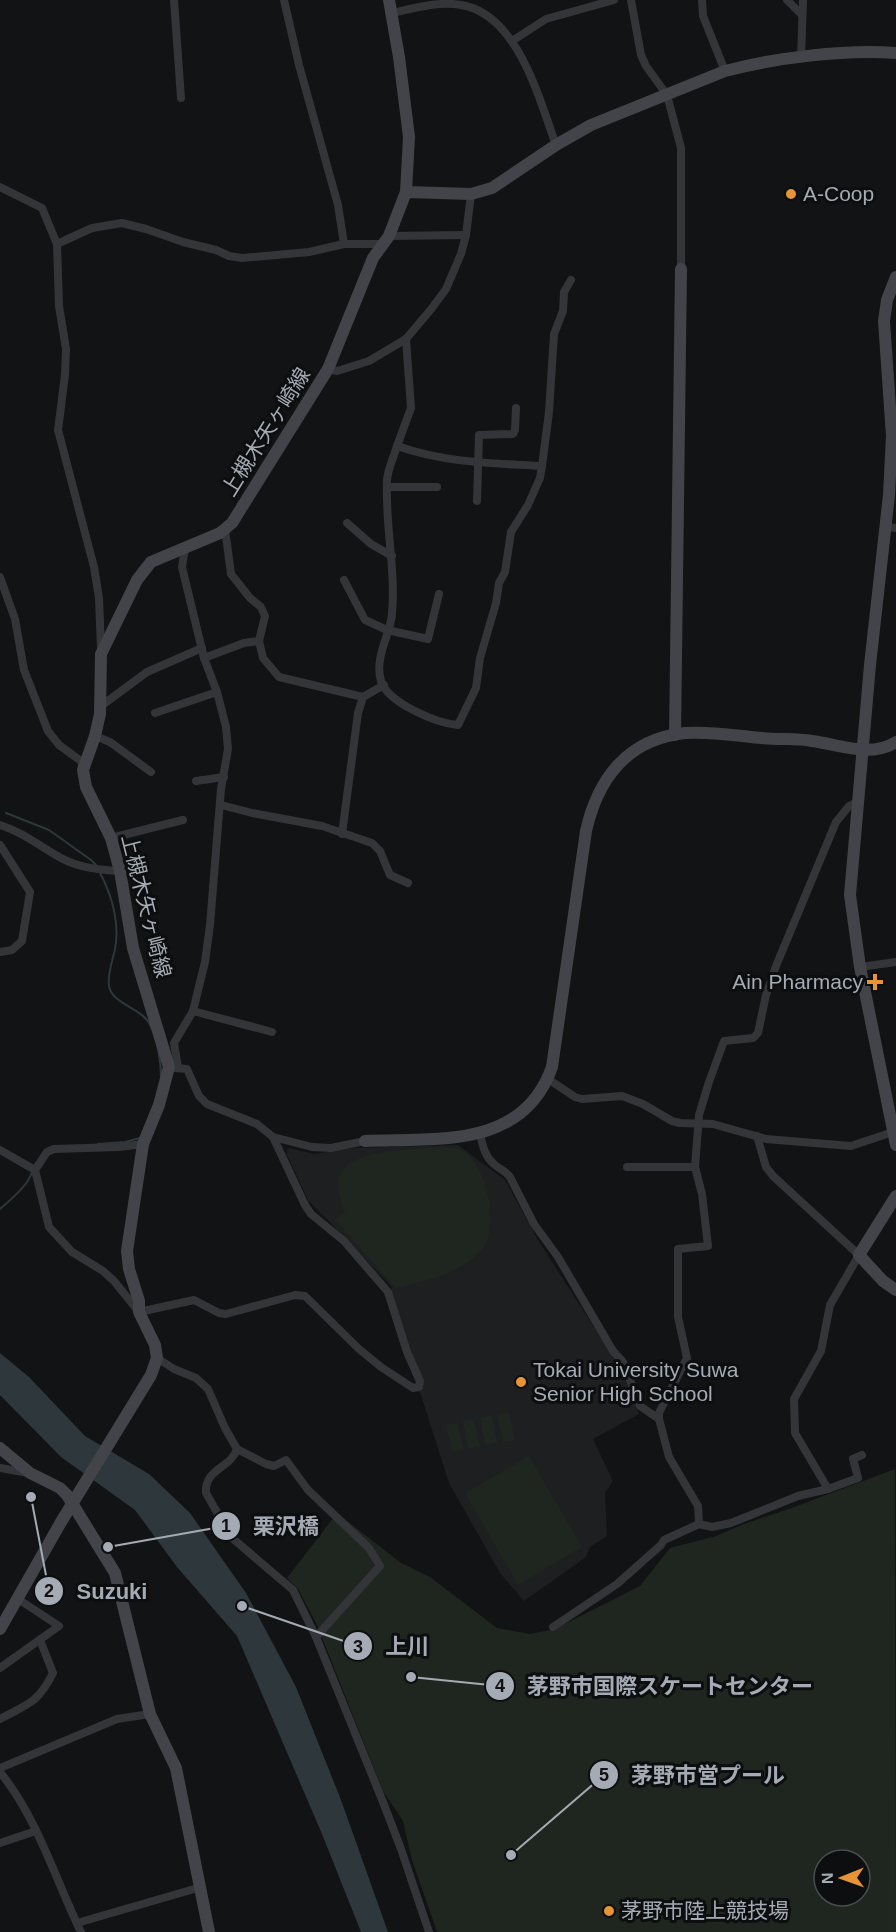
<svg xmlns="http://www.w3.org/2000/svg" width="896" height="1932" font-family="Arial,'Noto Sans JP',sans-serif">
	<rect width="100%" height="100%" fill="#121314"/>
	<path fill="#1e1f21" d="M458,1145L505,1180L538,1240L621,1369L639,1414L593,1439L613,1481L605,1493L607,1536L590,1547L586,1557L524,1601L500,1573L449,1483L421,1395L400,1344L391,1286L308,1200L286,1153L289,1148L314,1154L354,1148Z"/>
	<g fill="#1f261f" fill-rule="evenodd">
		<path d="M445,1147C457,1147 465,1150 473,1160C487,1178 499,1228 483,1248C463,1273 426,1281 396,1288L335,1220L345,1212C340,1199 334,1184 342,1171C356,1149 420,1149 445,1147Z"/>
		<path d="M509,1412L515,1440L503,1442L497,1414Z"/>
		<path d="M492,1415L497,1443L485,1445L480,1418Z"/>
		<path d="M474,1419L480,1447L468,1449L463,1421Z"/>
		<path d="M458,1423L464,1450L452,1452L446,1425Z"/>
		<path d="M529,1456L582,1547L518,1585L465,1493Z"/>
		<path d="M895,1469L896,1932H437L412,1860L403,1821L383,1791L317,1625L298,1589L287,1578L337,1513L401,1563L430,1577L497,1628L530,1634L555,1629L640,1586L670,1548L716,1536L744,1524L797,1506ZM824,1860H860V1896H824Z"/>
	</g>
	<path fill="#2d373c" d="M0,1353L29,1377L85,1436L149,1474L190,1513L246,1593L296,1687L341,1800L388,1932H361L322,1834L237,1636L177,1567L135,1510L61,1457L0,1395Z"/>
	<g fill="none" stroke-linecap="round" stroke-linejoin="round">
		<g stroke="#2d373c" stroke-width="2">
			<path d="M6,813L49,830L91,860L96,865"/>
			<path d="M100,873C112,895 120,924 115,949C113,960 107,974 109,986C112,1004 141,1008 149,1023C157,1037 161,1061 161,1077"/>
			<path d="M98,1144L125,1142L140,1138"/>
			<path d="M0,1209C10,1200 28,1186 32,1172"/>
		</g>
		<g stroke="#343539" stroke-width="8">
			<path d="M174,0L181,98"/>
			<path d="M284,0L299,65L338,205L344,244"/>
			<path d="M631,0L641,55L646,66L667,95L681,148V269"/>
			<path d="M702,0L703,16L725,71"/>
			<path d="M787,0L802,15"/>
			<path d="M392,13C414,8 438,1 461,5C518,14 539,99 556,145"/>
			<path d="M512,41L546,19L614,0"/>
			<path d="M801,58L803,0"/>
			<path d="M0,187L42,208L57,244L59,306L66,349L65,375L58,430L94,567L99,598L101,648"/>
			<path d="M389,236L466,235"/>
			<path d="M57,244L92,228L122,223L146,229L183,242L216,250L229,256L242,258L309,252L344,244H385"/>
			<path d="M328,369L337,371L369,361L406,339L432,308L446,289L461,254L466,235L471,194"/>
			<path d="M397,446C446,463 491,463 542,466L540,478L528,505L511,532L505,572L499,583L496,603L480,658L476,688L458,725C436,723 388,703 381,681C374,658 390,635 392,614C396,569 385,526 387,481C387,470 394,457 397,446Z"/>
			<path d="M397,446L411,408L406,339"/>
			<path d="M542,466L549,412L554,334L563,311L564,292L571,280"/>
			<path d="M387,487H437"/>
			<path d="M477,501L479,435L513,434L515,430L516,408"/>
			<path d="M347,523L371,544L392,556"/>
			<path d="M886,527L896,528"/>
			<path d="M0,577L15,619L24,670L48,731L59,745L81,761L83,769"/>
			<path d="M344,580L365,620L387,630L428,639L439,594"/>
			<path d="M259,641L263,658L279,677L363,697"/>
			<path d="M204,658L244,643L259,641L265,616L261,607L250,598L231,574L225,529"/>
			<path d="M101,706L147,672L202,648"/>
			<path d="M155,713L217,692"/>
			<path d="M95,736L110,742L151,772"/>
			<path d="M196,781L224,777"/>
			<path d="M221,805L252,813L322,826L372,843L380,851L390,875L408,883"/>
			<path d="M0,825C23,832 41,847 61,858C79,868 101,870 120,871"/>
			<path d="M342,834L358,713L363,697L384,685"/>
			<path d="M111,838L183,820"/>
			<path d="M0,845L30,892L22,941L12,950L0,952"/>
			<path d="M860,967L896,962"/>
			<path d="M193,1011L272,1032"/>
			<path d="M175,1068L187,1069L199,1096L207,1104L257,1124L273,1137L312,1147L331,1148L365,1141"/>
			<path d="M178,1068L174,1043L193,1011L205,962L210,925L221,789L228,749L226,727L217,692L204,658L182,567L185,548"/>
			<path d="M548,1079L575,1097L582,1099L622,1096L643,1104L672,1121L680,1123L713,1124L766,1139L851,1146L893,1132"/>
			<path d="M480,1134C483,1147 485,1157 495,1165C501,1170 506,1171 510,1177L534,1224L558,1257L613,1351L623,1362L640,1406L659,1419"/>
			<path d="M143,1144L119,1147L54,1149L47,1152L35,1170L49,1227L72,1252L103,1271L114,1281L139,1312L194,1300L219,1313L226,1314L295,1295L305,1296L359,1349L381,1367L413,1388L419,1387L420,1381L407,1352L388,1292L344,1241L311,1214L305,1205L273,1137"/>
			<path d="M0,1150L35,1170"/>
			<path d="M627,1167H695"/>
			<path d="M157,1358L174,1369L196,1378L208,1389L225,1428L237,1449L266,1464L274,1466L286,1460L308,1490L369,1548L380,1566L316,1637"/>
			<path d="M237,1449C231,1468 204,1469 206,1493L231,1537L293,1590L316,1637L383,1802L401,1849L429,1932"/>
			<path d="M0,1468L29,1473"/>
			<path d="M828,1489L858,1478L853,1459L862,1455"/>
			<path d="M699,1524L698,1506L669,1457L659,1419V1413L687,1358L678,1317V1249L708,1246L702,1194L695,1167L699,1115L709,1082L724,1041L753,1038L758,1033L766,995L776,966L836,822L849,806L857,802"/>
			<path d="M553,1627L617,1584L661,1545L664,1540L699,1524L712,1527L731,1523L798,1496L828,1489L795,1433L794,1399L821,1351L830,1305L859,1255L773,1176L766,1167L757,1136"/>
			<path d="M0,1668L59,1626L18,1599"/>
			<path d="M0,1719C28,1704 38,1703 53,1673L40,1640"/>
			<path d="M0,1768L117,1719L150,1714"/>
			<path d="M0,1772C38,1819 55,1879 81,1932"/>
			<path d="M0,1843L36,1831"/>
			<path d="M77,1923L201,1887"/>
		</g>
		<g stroke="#424449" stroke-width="12">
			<path d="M406,192L471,194L492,188L556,145L591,125L725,71C774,58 845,49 896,53"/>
			<path d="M896,277L887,300L884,321L892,436L889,495L870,665L850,895L860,967L896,1145"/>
			<path d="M675,735L681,269"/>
			<path d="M365,1141C435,1138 523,1150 552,1067L586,831C598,778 628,739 685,733C711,731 737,736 762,738C779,740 796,738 812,741C841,745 870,758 896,742"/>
			<path d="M896,1196L859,1255L883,1281L896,1290"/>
			<path d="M0,1448L30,1473L60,1488L67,1495L115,1573L150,1714L176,1768L209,1932"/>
			<path d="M0,1629L61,1522L151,1375L157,1358L155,1345L139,1312V1301L129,1269L127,1251L143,1144L159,1105L169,1067L133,948L120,871L111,838L86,787L83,770L95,736L100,714L101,654L137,580L151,562L220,533L232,523L328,369L373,258L389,236L406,192L409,137L399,57L389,0"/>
		</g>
	</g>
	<g fill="#e79437" stroke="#0d0e0f" stroke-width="2">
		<circle cx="791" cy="194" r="6"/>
		<path d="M872 973h6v6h6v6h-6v6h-6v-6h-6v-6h6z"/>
		<circle cx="521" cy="1382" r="6"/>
		<circle cx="609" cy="1911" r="6"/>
	</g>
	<g text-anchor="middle" stroke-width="6" stroke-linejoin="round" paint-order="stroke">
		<g font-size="21" fill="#a5abb4" stroke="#0d0e0f" text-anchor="start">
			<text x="803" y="201">A-Coop</text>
			<text x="863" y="989" text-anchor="end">Ain Pharmacy</text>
			<text x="533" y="1377">Tokai University Suwa<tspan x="533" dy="24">Senior High School</tspan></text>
			<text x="621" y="1918">茅野市陸上競技場</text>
		</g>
		<g font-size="21" fill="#a5abb4" stroke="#0d0e0f">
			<text transform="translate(266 432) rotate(-58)" y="7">上槻木矢ヶ崎線</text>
			<text transform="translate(146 906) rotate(76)" y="7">上槻木矢ヶ崎線</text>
		</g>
	</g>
	<path fill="none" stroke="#a5abb4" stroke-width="2" d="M108 1547L226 1526M31 1497L49 1591M242 1606L358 1646M411 1677L500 1686M511 1855L604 1775"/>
	<g fill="#a5abb4" stroke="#0d0e0f" stroke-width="2">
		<circle cx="108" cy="1547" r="6"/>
		<circle cx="31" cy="1497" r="6"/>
		<circle cx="242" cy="1606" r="6"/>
		<circle cx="411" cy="1677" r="6"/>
		<circle cx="511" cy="1855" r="6"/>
		<circle cx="226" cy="1526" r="15"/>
		<circle cx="49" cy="1591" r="15"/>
		<circle cx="358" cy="1646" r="15"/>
		<circle cx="500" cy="1686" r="15"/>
		<circle cx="604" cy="1775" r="15"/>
	</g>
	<g font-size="18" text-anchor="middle" font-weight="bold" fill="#111">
		<text x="226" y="1532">1</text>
		<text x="49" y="1597">2</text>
		<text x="358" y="1653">3</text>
		<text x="500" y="1692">4</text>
		<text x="604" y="1781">5</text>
	</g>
	<g font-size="22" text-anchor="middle" font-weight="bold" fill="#a5abb4" stroke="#0d0e0f" stroke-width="6" stroke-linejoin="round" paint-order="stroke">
		<text x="286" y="1534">栗沢橋</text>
		<text x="112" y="1599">Suzuki</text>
		<text x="407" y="1654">上川</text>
		<text x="670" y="1694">茅野市国際スケートセンター</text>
		<text x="708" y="1783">茅野市営プール</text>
	</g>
	<g transform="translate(842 1878) rotate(269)"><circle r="28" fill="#0d0e0f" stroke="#4a4d51" stroke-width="1.5"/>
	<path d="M0-4.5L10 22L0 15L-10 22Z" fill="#e79437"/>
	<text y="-9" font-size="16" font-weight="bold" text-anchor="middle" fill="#a5abb4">N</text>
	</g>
</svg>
